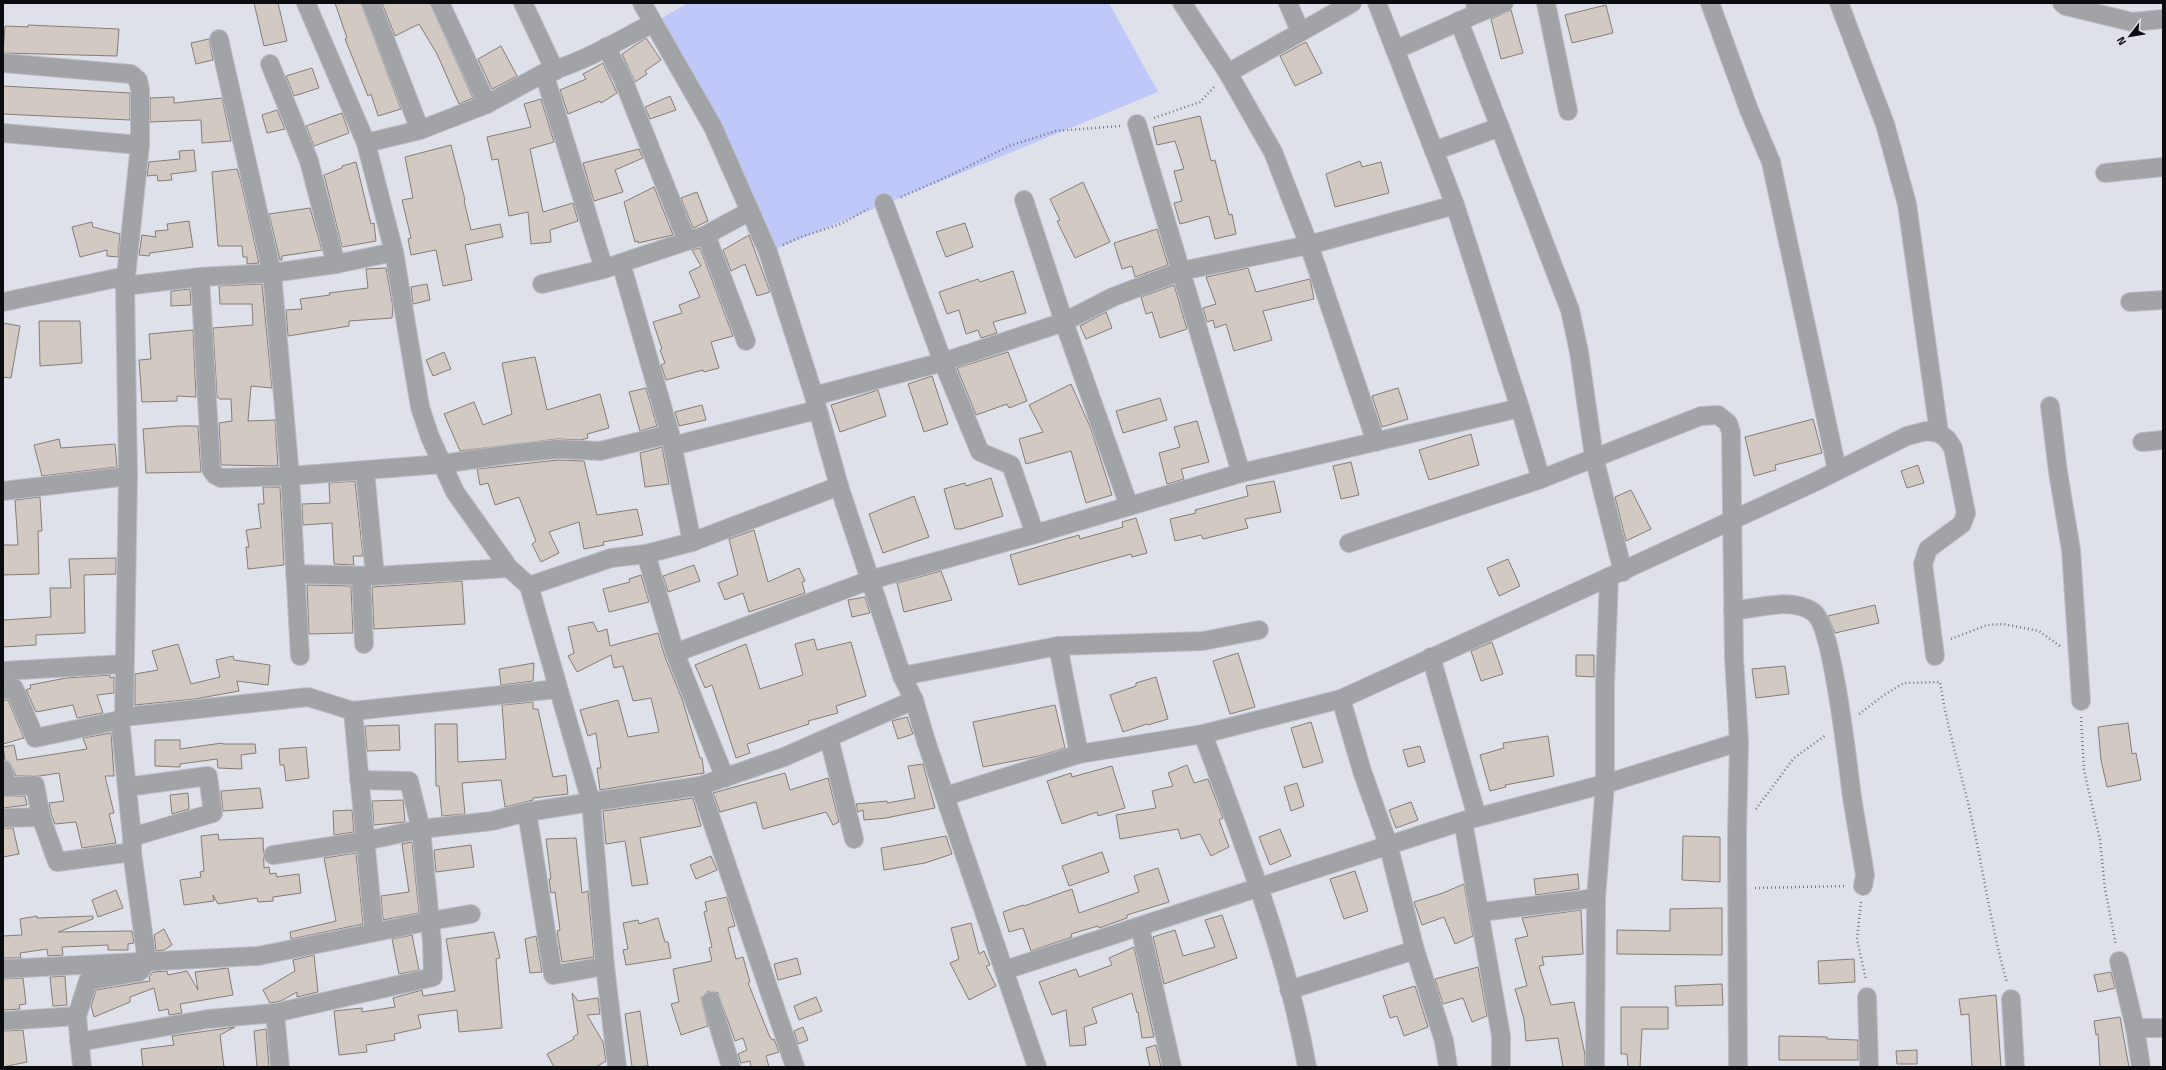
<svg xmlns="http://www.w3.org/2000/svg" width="2166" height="1070" font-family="'Titillium Web',sans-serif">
	<rect width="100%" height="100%" fill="#dee0ea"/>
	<path fill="#bfc8f8" d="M688,3H1109L1158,92L768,252L653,23Z"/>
	<g fill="#d3c9c3" stroke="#867d77">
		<path d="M254,3H278L287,41L264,46Z"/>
		<path d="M335,3H361L401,109L378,116L371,94L368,96L345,39L347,38Z"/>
		<path d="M382,3H430L473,98L459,104L437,54L419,24L395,36Z"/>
		<path d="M1606,5L1613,33L1572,43L1565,15Z"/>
		<path d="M1511,10L1523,53L1501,59L1491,19Z"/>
		<path d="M28,25L119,29L117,56L3,53L5,26L28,27Z"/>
		<path d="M646,38L661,60L645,71L647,74L635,82L622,54Z"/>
		<path d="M209,39L213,60L196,64L191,43Z"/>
		<path d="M1306,42L1322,73L1295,86L1280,56Z"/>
		<path d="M501,46L517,76L492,89L478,59Z"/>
		<path d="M603,63L617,93L601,103L600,101L568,114L560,90L586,79L583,74Z"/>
		<path d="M312,68L319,88L294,96L286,76Z"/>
		<path d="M3,86L130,93V120L3,114Z"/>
		<path d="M670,96L676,110L650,119L645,107Z"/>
		<path d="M174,97V103L222,98L231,141L202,143L201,120L150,122V98Z"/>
		<path d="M541,99L554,142L530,149L543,212L573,203L578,221L550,230L551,242L531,244L528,212L509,216L498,159L492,160L487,137L531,127L524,104Z"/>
		<path d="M277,110L285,129L267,133L262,115Z"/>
		<path d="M342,113L349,133L314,146L306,126Z"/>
		<path d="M1200,116L1211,161L1215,160L1229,215L1232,214L1236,234L1215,239L1209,216L1180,224L1174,203L1182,201L1174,171L1184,169L1175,141L1157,145L1153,127Z"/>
		<path d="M451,145L465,200L464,201L471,230L500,224L503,237L465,245L472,280L443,286L436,250L411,255L408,239L411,238L402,200L413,198L405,157Z"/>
		<path d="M639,149L643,158L615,170L623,192L594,201L583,163Z"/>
		<path d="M194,150L196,171L171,174L172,180L158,181L157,175L147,176L149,162L180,159L179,151Z"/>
		<path d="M1360,161L1362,167L1381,162L1389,193L1335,207L1326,174Z"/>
		<path d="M356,162L371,224L374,223L376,241L342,247L324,175L342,168V166Z"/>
		<path d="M237,169L241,182L259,263L247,264V257H243L242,246H218L212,172Z"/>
		<path d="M1083,182L1110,242L1075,258L1057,221L1060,220L1050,199Z"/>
		<path d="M654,187L673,235L638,243V241L635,242L624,202Z"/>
		<path d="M697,192L708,221L693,228L681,198Z"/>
		<path d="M310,208L322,250L282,256V260H280L269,214Z"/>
		<path d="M189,221L193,247L150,253L149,256L139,255L142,235L156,237L155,231L168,230L167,224Z"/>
		<path d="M92,222L93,227L120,234L118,257L107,256V250L80,257L72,227Z"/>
		<path d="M965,223L973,247L946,257L936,232Z"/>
		<path d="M1157,229L1168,265L1135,277L1132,266L1122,269L1114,243Z"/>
		<path d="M749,235L770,292L757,296L745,264L731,271L723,250Z"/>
		<path d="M700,248L733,336L711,342L719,368L704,372L703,370L666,380L661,365L665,363L660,350L662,349L653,322L682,313L679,305L700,297L689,272L701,266L692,250Z"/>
		<path d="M386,268L393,307L392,318L349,321V326L288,336L286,310L302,309L300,299L330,295L329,293L368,288L366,269Z"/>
		<path d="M1248,268L1256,292L1310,279L1314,299L1263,311L1272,340L1234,351L1226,324L1215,328L1213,320L1207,322L1203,308L1216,304L1206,277Z"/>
		<path d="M1013,271L1026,313L993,322L997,333L981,338L978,330L966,334L959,310L947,314L939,292L978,279L980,282Z"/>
		<path d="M262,284L272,388L251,386L248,421L275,420L278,466L221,465L219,423L232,421L231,399H220L217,397L213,328L253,325L252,304H220L219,286Z"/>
		<path d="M427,284L430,300L413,304L411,287Z"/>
		<path d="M1174,285L1187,329L1160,338L1152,312L1146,314L1141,297Z"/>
		<path d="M190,289L191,305L171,306V291Z"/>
		<path d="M1106,312L1112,328L1086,339L1080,326Z"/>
		<path d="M39,321H80L82,363L40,366Z"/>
		<path d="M3,323L20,326L11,378L3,377Z"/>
		<path d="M193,330L196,397L177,396V401L142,402L139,360L151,359L149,334Z"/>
		<path d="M444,352L451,369L433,376L426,360Z"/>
		<path d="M1008,352L1027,401L1009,408L1007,404L976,415L957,368Z"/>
		<path d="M535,357L547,410L600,394L609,428L587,434L588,438L581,440L557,439L460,451L444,414L474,402L483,425L512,414L502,363Z"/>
		<path d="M932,376L948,424L924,432L908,384Z"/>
		<path d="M1071,384L1091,429L1112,495L1086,503L1071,451L1026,464L1019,439L1043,432L1029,405Z"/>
		<path d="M646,388L657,426L640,431L629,392Z"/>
		<path d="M1398,388L1408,419L1382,427L1372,396Z"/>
		<path d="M878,390L886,416L840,432L831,405Z"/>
		<path d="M1160,398L1167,420L1123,433L1116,411Z"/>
		<path d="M702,405L706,420L679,426L675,412Z"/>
		<path d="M1813,419L1822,453L1775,465L1776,470L1754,476L1745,437Z"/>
		<path d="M1197,421L1209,462L1181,469L1184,479L1167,484L1159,453L1180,447L1174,427Z"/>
		<path d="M180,426H198L201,472L146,473L143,429Z"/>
		<path d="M1471,434L1479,465L1429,480L1419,450Z"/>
		<path d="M59,439L61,448L115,444L117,467L42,476L34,445Z"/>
		<path d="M662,447L669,484L645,487L640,453Z"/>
		<path d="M558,460L584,461L597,515L637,509L643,535L603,542L604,545L584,549L579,522L549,532L559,553L541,562L532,544L536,541L519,497L495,505L488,483L480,485L477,469Z"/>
		<path d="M1351,462L1359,495L1341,499L1333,466Z"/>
		<path d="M1918,465L1924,483L1907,488L1901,471Z"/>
		<path d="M991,478L1003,516L961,529H955L944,489L965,483L966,486Z"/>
		<path d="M355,481L363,556H353L354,565L334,564L332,523L303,525L302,504L330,503L329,483Z"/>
		<path d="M1274,481L1281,512L1245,519L1248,528L1203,539L1201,535L1175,541L1170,519L1196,513L1195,510L1248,496L1246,486Z"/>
		<path d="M263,487H280L284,565L248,569L246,547H249L246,530L261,528L258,504H264Z"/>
		<path d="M1631,490L1651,529L1626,541L1615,497Z"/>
		<path d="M914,496L929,537L883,553L869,514Z"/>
		<path d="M40,497L42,531H38L39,574L3,575V545H18L15,500Z"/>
		<path d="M1136,518L1147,553L1132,557L1131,554L1019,585L1010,555L1079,535L1080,539L1123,527L1122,522Z"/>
		<path d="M754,530L768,582L799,568L805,581L802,582L805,593L749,612L743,593L725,600L718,583L738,575L729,539Z"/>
		<path d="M116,558V574L84,575L85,633L36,635V645L3,647V620L51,617L50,588H71L69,559Z"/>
		<path d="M1508,559L1520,586L1499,596L1487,568Z"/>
		<path d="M694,565L700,581L668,592L663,576Z"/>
		<path d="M941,571L952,600L904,612L897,583Z"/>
		<path d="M641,575L649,602L609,612L603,589L630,582L629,579Z"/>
		<path d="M462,581L465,624L374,629L372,587Z"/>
		<path d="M307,585L351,586L353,633L309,634Z"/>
		<path d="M865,597L870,613L852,617L848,600Z"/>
		<path d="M1875,605L1879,623L1835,633L1828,616Z"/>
		<path d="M593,622L598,632L607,629L610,646L658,633L665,657L682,699L700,758H702L704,773L600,790L597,768H601L596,733L588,736L580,710L618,700L628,737L659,732L651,698L633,701L623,666L614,668L611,655L577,672L568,656L574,653L568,627Z"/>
		<path d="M814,639L817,650L851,642L866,696L836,706L838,713L808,721L809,724L747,744L750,753L736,758L712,685L705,688L695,665L746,644L760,689L803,675L795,644Z"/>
		<path d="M1492,642L1503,674L1481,681L1471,651Z"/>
		<path d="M178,644L191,684L220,677L216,660L233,656L234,660L270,665L268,685L237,681L239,691L195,699L135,705V674L158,670L152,651Z"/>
		<path d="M1238,653L1255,707L1230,714L1213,661Z"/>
		<path d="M1576,655H1594V677L1576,676Z"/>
		<path d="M534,663L533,681L501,685L499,669Z"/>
		<path d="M1785,666L1789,694L1756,698L1752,669Z"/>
		<path d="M110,675V678L114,677V693L97,695L103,713L77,718L73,705L36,712L26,690L31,688L30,685L66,678Z"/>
		<path d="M1156,677L1168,719L1148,725L1147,724L1123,732L1110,695L1136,686V683Z"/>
		<path d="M3,700H8L24,738L3,744Z"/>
		<path d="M533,702V709H538L553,777L566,775L568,794L533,798V800L505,807L501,780L462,783L465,814L442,816L439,786H436L435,724H457L458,762L506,759L502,705Z"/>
		<path d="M1055,705L1065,748L1039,756L983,767L973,722Z"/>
		<path d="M907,717L913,734L898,739L892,721Z"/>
		<path d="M1311,722L1323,762L1303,768L1291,728Z"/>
		<path d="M2128,723L2132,754L2136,753L2141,780L2107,787L2101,760L2098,727Z"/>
		<path d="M399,725L400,750L367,751L365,726Z"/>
		<path d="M111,733L114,776H105L114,813L109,814L116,843L82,848L76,822L55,824L51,814L49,803L64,801L59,773L40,776H16L10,763L5,760L3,747L14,745L17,760L87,749L83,738Z"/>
		<path d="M1548,736L1554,776L1505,785L1506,787L1490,791L1480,755L1504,748L1503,743Z"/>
		<path d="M155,740H180V749L222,743L223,744H255L256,753L241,755L242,769L218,768L217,759L180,764V767L155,766Z"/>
		<path d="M1420,746L1425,762L1408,767L1403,750Z"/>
		<path d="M306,747L309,778L286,781L284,765H280L279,749Z"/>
		<path d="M923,764L935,808L886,818L864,820L863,810L858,812L856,804L887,801V803L915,798L908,766Z"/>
		<path d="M1187,765L1194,783L1208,779L1223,818L1219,820L1229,847L1211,856L1200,834L1181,839L1178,829L1120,839L1116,815L1156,808L1152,791L1173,786L1168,773Z"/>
		<path d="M1112,766L1125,808L1098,816L1097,812L1062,824L1047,781L1071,773L1072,777Z"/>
		<path d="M785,773L790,790L828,778L839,822L833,825L826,812L763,829L756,802L720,812L713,793Z"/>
		<path d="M1297,783L1304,806L1291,811L1284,787Z"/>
		<path d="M260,788L263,808L223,811L221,791Z"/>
		<path d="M188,793L189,809L172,814L170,795Z"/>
		<path d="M3,796H25L27,805L3,808Z"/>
		<path d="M693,798L701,826L640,838L648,884L632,886L625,841L606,844L603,811Z"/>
		<path d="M403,800L405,822L374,825L372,801Z"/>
		<path d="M1411,802L1418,820L1396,828L1389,810Z"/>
		<path d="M352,810L354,832L334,835L333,811Z"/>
		<path d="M3,828H13L19,854L3,857Z"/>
		<path d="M1280,829L1291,856L1270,865L1259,837Z"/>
		<path d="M218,834L219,840L263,838L264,868L269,867L270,874L276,873L277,877L299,874L301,893L273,897V901L258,902L257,898L218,904L213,895L214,901L184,905L180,880L201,877L200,872L204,871L201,836Z"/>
		<path d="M946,836L952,854L925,863L884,870L881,848Z"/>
		<path d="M1683,836L1720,837V882L1682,880Z"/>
		<path d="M576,838L582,893L588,891L594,957L562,962L557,931L560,930L555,892L551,893L549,879H551L546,839Z"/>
		<path d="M412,842L419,913L383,920L381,896L409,892L402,844Z"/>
		<path d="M471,845L474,867L436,872L434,850Z"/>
		<path d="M1102,852L1109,872L1069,886L1062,866Z"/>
		<path d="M356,853L363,924L291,939L290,932L336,921L324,858Z"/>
		<path d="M711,856L717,870L696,879L690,865Z"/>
		<path d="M1158,868L1169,902L1127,915V918L1099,928L1098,926L1071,934L1072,937L1031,951L1023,928L1009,932L1003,912L1023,905L1024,906L1072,889L1079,913L1139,892L1134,876Z"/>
		<path d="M1355,871L1368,911L1344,919L1330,879Z"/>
		<path d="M1578,874L1579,889L1536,895L1534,879Z"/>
		<path d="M1464,884L1473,936L1455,944L1444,917L1422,925L1414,902L1443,893Z"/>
		<path d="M116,890L123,908L98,917L92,900Z"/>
		<path d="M727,897L735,926L728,928L736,959L743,957L750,982L748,983L769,1035L772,1040L774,1039L779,1052L766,1056L769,1067H751L750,1061L741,1063L738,1054L747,1050L743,1038L735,1041L718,993L708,991L701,998L708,1026L681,1035L671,1004L679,1002L673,969L712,961L709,948L712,947L704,912L707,911L705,902Z"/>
		<path d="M1722,908V955L1617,954V930L1670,931V909Z"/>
		<path d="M1581,910L1583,954L1542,957L1544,965L1539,966L1551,1005L1574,1002L1585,1055V1067H1563L1558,1038L1526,1041L1524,1019L1515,989L1527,986L1515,939L1528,936L1522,918Z"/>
		<path d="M1222,915L1237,958L1164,984L1153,937L1175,930L1183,956L1215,947L1205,920Z"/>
		<path d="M37,916V918L93,916V919L58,932L132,931L134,943L128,944V950H108V945L62,947L63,955L48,956L47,949L20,953L21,958H3V936L22,935L20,919Z"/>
		<path d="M658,918L665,942H668L671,958L626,965L623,950L628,949L623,923L638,920L639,924Z"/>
		<path d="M971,923L979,954L984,951L990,965L986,966L996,986L969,1000L950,963L959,959L951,928Z"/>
		<path d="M164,929L172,945L164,950L156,951L154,935Z"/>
		<path d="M494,932L500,958L496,959L502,1028L459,1032L457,1010L418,1015L421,1028L394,1034L395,1040L366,1045L367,1052L339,1055L334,1011L362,1008V1012L395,1007L393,998L422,990L423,996L455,991L446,939Z"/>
		<path d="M412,935L419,970L399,974L392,939Z"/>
		<path d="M536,936L542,972L530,973L525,939Z"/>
		<path d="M1134,947L1154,1037L1142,1038L1138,1012L1137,1013L1132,993L1092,1008L1097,1023L1084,1027L1086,1045L1070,1046L1066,1010L1052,1015L1039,982L1076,969L1079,977L1112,965L1109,958Z"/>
		<path d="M314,955L318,992L297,997V992L281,1001L270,1003L263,990L295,971L293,960Z"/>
		<path d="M797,958L801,974L778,980L774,964Z"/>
		<path d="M1854,959L1855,982L1819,984L1818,961Z"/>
		<path d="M1478,967L1487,1016L1472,1022L1463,998L1443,1004L1435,979Z"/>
		<path d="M228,968L233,995L180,1004L182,1013L169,1015L168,1009L159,1011L154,988L130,997V1002L94,1017L91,1006L96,990L150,981L149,977L153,972L167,971L168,975L187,971L198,990L195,972Z"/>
		<path d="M2111,972L2115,988L2098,992L2094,975Z"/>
		<path d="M65,976L67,1005L53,1006L50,977Z"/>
		<path d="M23,978L26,1004L19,1005L20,1009L3,1010V979Z"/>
		<path d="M1722,984L1723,1005L1676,1006L1675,986Z"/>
		<path d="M1415,986L1428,1027L1404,1036L1397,1016L1390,1018L1383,996Z"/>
		<path d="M572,993L578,1001L598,998L600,1014L587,1015L603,1042L606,1061L596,1067H554L547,1054L574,1039L573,1037L578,1034Z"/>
		<path d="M1996,995L2001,1067H1972L1969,1014L1961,1015L1959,999Z"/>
		<path d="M816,997L822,1011L799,1020L794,1006Z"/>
		<path d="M1621,1007H1668V1029H1642L1640,1067H1628L1627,1054H1621Z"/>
		<path d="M640,1011L648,1066L632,1067L625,1014Z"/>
		<path d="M2120,1017L2129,1067H2100L2098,1034L2096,1035L2094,1021Z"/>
		<path d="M235,1027L220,1035L224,1067H143L141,1049L174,1045L172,1036Z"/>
		<path d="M803,1027L808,1040L798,1044L794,1031Z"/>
		<path d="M266,1029L269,1067H257L254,1031Z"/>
		<path d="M23,1030L27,1062L3,1067V1031Z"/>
		<path d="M1779,1036L1827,1037V1039L1858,1040V1060H1779Z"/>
		<path d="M1156,1045L1161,1067H1150L1146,1048Z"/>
		<path d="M1917,1050V1064H1897L1896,1051Z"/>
	</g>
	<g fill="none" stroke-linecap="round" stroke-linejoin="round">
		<defs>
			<g id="minor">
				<path d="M306,3L366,143L394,252L420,407L430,437L455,492L509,568L529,586L591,802L605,966L617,1067"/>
				<path d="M371,3L420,130"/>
				<path d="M440,3L487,104"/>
				<path d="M523,3L555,71"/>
				<path d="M642,3L713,127L768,252L814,396L839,486L902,676L914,700L926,741L1037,1067"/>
				<path d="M1182,3L1228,73L1273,152L1309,245L1376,442"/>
				<path d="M1288,3L1300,31"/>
				<path d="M1377,3L1455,205"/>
				<path d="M1475,3L1478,13L1504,3"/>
				<path d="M1546,3L1568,111"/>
				<path d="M1710,3L1749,110L1771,162L1837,470"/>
				<path d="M1839,3L1885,124L1907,204L1939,433"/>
				<path d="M2062,3L2066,6L2132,22L2163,19"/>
				<path d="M1459,21L1570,310L1579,352L1594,457L1623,572"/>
				<path d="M606,47L622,77L687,241L706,235L750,211"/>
				<path d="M1395,50L1478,13"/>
				<path d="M3,63L131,74L138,80L140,90V145L125,286L128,476L124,717L120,720L132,837V852L147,962L139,972L88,981L77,1016L82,1067"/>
				<path d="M270,64L309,161L336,264"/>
				<path d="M544,73C582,63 618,41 653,23"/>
				<path d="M1228,73L1352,3"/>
				<path d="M1137,124L1241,473"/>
				<path d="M3,133L140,145"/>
				<path d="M366,143L420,130L487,104L544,73L604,269L621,263L670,434"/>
				<path d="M1434,151L1500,127"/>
				<path d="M2105,173L2163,167"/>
				<path d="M1024,200L1064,322L1129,506"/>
				<path d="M706,235L746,341"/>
				<path d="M621,263L687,241"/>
				<path d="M200,277L211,469L215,475L221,478L290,476L442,464L517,453L558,449L600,451L670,434L692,542"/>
				<path d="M542,284L604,269"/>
				<path d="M125,286L200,277L272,273L219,39"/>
				<path d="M3,302L126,276"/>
				<path d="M2130,302L2163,300"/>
				<path d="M814,396L943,362L1064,322L1113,297L1181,271L1309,245L1455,205L1520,408L1241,473L1035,534L1011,465L980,452L943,362L884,203"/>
				<path d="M2050,406L2058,472L2071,550L2081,701"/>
				<path d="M1520,408L1541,479"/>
				<path d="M2142,442L2163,440"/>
				<path d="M672,446L817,410"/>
				<path d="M365,471L375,576L509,568"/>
				<path d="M3,491L128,476"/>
				<path d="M1349,543L1541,479L1701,416L1718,415L1728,423L1731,432L1734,658L1739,742"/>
				<path d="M295,574L375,576"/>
				<path d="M361,577L364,644"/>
				<path d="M529,586L611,558L646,554"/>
				<path d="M1733,611C1757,608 1792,597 1813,612C1833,625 1848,768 1852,797C1856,823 1861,849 1865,875L1863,886"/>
				<path d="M1058,646L1079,754"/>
				<path d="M675,653L870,580L1035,534"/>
				<path d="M300,656L290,476L272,273L336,264L394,252"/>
				<path d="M1431,657L1477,817"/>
				<path d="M3,671L124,664"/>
				<path d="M902,676L1058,646L1203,641L1259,630"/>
				<path d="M3,690L14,688L35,738L120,720"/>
				<path d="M1341,699L1362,771L1388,844L1415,950L1444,1041L1448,1067"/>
				<path d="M353,711L557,689"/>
				<path d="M124,717L308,697L353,711L374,932"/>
				<path d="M1203,734C1243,843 1287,953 1307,1067"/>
				<path d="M829,738L854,839"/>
				<path d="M3,770L8,787L35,785L41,817"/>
				<path d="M725,778L675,653L646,554L692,542L839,486"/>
				<path d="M127,787L208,776L213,813L132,837"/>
				<path d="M946,796L1079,754L1203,734L1341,699L1609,577"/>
				<path d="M527,812L553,975L605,966"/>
				<path d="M3,818L41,817L57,862L132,852"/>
				<path d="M1463,821L1501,1036V1067"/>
				<path d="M273,855L365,841L421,829L492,821L527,812L591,802L700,786"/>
				<path d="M1481,912L1596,898"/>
				<path d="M1140,927L1172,1067"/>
				<path d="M2119,961L2135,1028L2141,1067"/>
				<path d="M3,969L258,956L430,921L471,914"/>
				<path d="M1005,970L1463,821L1605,784L1739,742L1737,835L1738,1067"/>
				<path d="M1289,990L1415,950"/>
				<path d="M1867,997L1869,1067"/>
				<path d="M2011,999L2015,1067"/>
				<path d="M711,1001L731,1067"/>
				<path d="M275,1013L280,1067"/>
				<path d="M3,1021L77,1016"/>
				<path d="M2135,1028H2163"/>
				<path d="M79,1042L208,1019L275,1013L433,977L432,942L421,829L409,781L359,780"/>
				<path d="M795,1067L700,786L784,757L914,700"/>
				<path d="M1595,1067L1596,898L1605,784V684L1609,577L1817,481L1907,436L1926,431L1939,433L1947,439L1953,448L1966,513L1962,524L1928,549L1923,564L1935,656"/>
			</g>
		</defs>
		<use href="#minor" stroke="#bcbec7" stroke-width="20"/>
		<g stroke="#75777d" stroke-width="2.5" stroke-dasharray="1 3" stroke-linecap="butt">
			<path d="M1154,118L1200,102L1215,86"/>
			<path d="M901,197L951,175L1009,146L1056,131L1120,126"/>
			<path d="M783,245L801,237L841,224L868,209"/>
			<path d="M1951,639L1987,625L2003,624L2039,631L2060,646"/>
			<path d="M1859,714L1884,695L1904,683L1940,682C1947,729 1962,774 1972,820C1984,875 1992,930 2007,983"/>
			<path d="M2081,717L2084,770L2100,840L2105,889L2116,945"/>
			<path d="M1756,809L1794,758L1826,735"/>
			<path d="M1755,888L1846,886"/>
			<path d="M1861,902L1857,939L1866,980"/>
		</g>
		<use href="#minor" stroke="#a2a3a7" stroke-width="18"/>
	</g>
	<rect width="2166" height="1070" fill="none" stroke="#0b0c0f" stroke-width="8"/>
	<g transform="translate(2130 36) rotate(239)" stroke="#dee0ea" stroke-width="3" paint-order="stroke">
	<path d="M0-3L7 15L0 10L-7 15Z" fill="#0b0c0f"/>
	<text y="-6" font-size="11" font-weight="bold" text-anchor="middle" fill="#0b0c0f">N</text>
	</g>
</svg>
